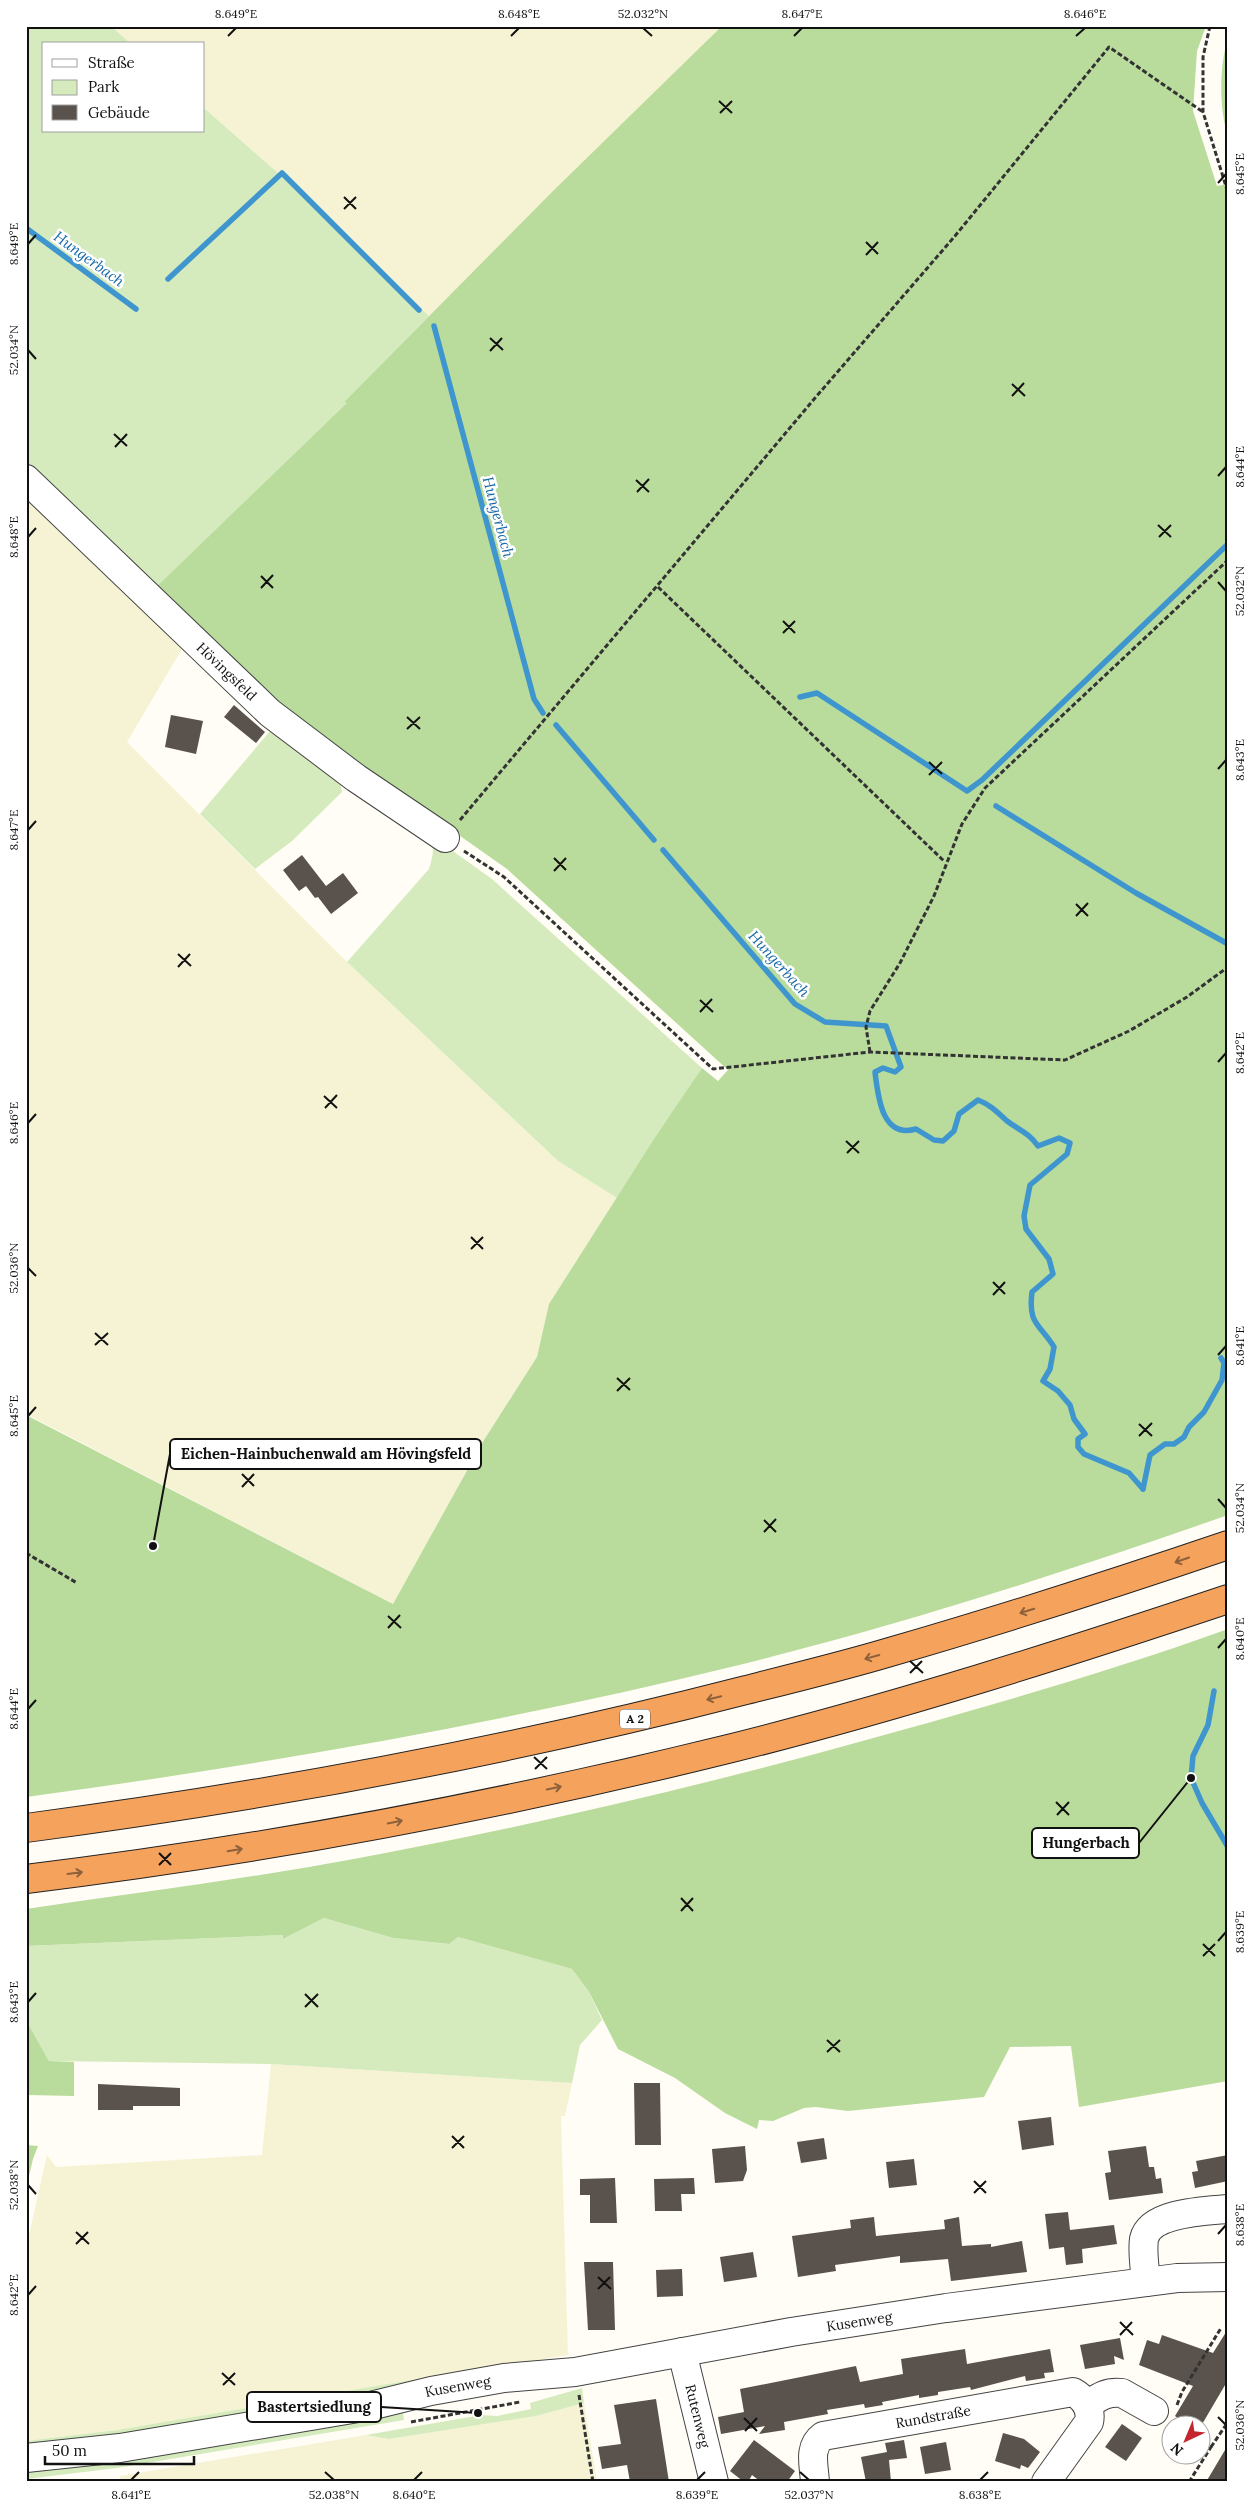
<svg xmlns="http://www.w3.org/2000/svg" width="1254" height="2508" font-family="Lora,serif">
	<rect width="100%" height="100%" fill="#fffdf5"/>
	<g fill="#f6f3d4">
		<path d="M111,26H722L429,316L287,181L204,108V44H131Z"/>
		<path d="M26,489L186,642L127,742L347,962L558,1161L617,1198L549,1304L538,1357L484,1440L393,1604L26,1414Z"/>
		<path d="M271,2064L572,2083L565,2116H561L568,2355L117,2430L26,2441V2248L47,2155L56,2167L262,2155Z"/>
		<path d="M584,2403L597,2482H121L120,2476L366,2435L389,2439L536,2416Z"/>
	</g>
	<g fill="#d5ebbd">
		<path d="M26,26H111L131,44H44V131H204V108L287,181L429,316L344,402L348,403L153,590L26,469Z"/>
		<path d="M276,724L339,775L342,792L292,841L255,869L200,814Z"/>
		<path d="M422,829L492,879L702,1068L617,1198L558,1161L347,962L429,869C435,849 435,845 422,829Z"/>
		<path d="M324,1918L393,1938L448,1944L458,1937L572,1969L589,1992L602,2020L580,2045L572,2083L271,2064L49,2061L26,2020V1946L283,1935V1939Z"/>
		<path d="M424,2378L425,2388L26,2449V2441L117,2430Z"/>
		<path d="M582,2388L584,2403L536,2416L389,2439L366,2435L481,2415L497,2416L531,2409L530,2403Z"/>
		<path d="M381,2412L403,2413L404,2420L117,2468L26,2479V2468Z"/>
	</g>
	<g fill="#b9dc9c">
		<path d="M722,26H1206L1197,51L1193,111L1217,186L1228,184V1515C1066,1572 901,1625 735,1666C501,1723 264,1765 26,1797V1415L393,1604L484,1440L537,1357L549,1304L656,1136L702,1068L718,1081L728,1070L507,869L277,707L153,590L347,403L344,402L553,191Z"/>
		<path d="M1228,38V137C1219,109 1219,66 1228,38Z"/>
		<path d="M1228,1629V2081L1079,2107L1071,2046L1010,2047L984,2097L848,2111L816,2107L804,2108L773,2121L759,2120L757,2129L725,2113L675,2078L618,2049L589,1992L572,1969L458,1937L449,1944L393,1938L324,1918L283,1939V1935L26,1946V1909C120,1895 215,1883 309,1867C490,1835 670,1794 848,1745C975,1710 1103,1674 1228,1629Z"/>
		<path d="M26,2020L49,2061L74,2062V2096L28,2095L26,2124Z"/>
		<path d="M26,2145L38,2146L33,2159L26,2189Z"/>
	</g>
	<g fill="none" stroke-linecap="round" stroke-linejoin="round">
		<g stroke="#3f96cf" stroke-width="5.5">
			<path d="M26,228L136,309"/>
			<path d="M168,279L282,173L419,310"/>
			<path d="M434,326L534,699L543,713"/>
			<path d="M800,697L817,693L967,791L982,780L1228,544"/>
			<path d="M556,725L654,840"/>
			<path d="M996,806L1136,893L1228,944"/>
			<path d="M663,850L795,1004L825,1022L886,1026L901,1067L895,1072L883,1068L875,1072C878,1097 882,1139 916,1129L934,1140L943,1141L954,1131L959,1114L978,1100C991,1105 998,1113 1007,1121C1019,1130 1029,1133 1038,1146L1059,1138L1070,1143L1067,1154L1030,1185L1024,1216L1026,1229L1049,1259L1053,1274L1032,1292C1028,1325 1039,1323 1054,1347L1050,1369L1043,1381L1058,1391L1070,1405L1074,1419L1085,1434L1078,1439V1447L1084,1454L1129,1473L1143,1489"/>
			<path d="M1143,1489L1150,1455L1165,1444H1174L1184,1437L1189,1427L1204,1412L1222,1380L1224,1363L1221,1358"/>
			<path d="M1214,1691L1208,1725L1193,1756L1191,1778L1202,1803L1228,1847"/>
		</g>
	</g>
	<g fill="#5a524d">
		<path d="M234,705L265,732L256,743L224,717Z"/>
		<path d="M171,715L203,721L196,754L165,747Z"/>
		<path d="M302,855L326,886L343,873L358,893L331,914L318,897L315,898L306,886L299,891L283,870Z"/>
		<path d="M634,2083H660L661,2145H635Z"/>
		<path d="M98,2084L180,2088V2106H133V2110H98Z"/>
		<path d="M1051,2117L1054,2145L1022,2150L1018,2121Z"/>
		<path d="M824,2138L827,2159L801,2163L797,2142Z"/>
		<path d="M745,2146L747,2170L743,2181L715,2183L712,2149Z"/>
		<path d="M1146,2146L1149,2167H1154L1156,2179L1161,2178L1163,2193L1109,2200L1105,2173L1111,2172L1108,2151Z"/>
		<path d="M1228,2155V2181L1195,2188L1192,2172L1198,2171L1196,2161Z"/>
		<path d="M914,2159L917,2185L889,2188L886,2162Z"/>
		<path d="M615,2178L617,2223H590V2195H580V2179Z"/>
		<path d="M694,2178L695,2194H681L682,2211H655L654,2179Z"/>
		<path d="M1068,2212L1070,2230L1114,2225L1117,2244L1082,2249L1083,2263L1066,2265L1064,2247L1049,2249L1045,2214Z"/>
		<path d="M874,2217L876,2236L945,2229L944,2220L959,2217L962,2246L991,2244V2247L1022,2241L1027,2272L951,2281L948,2259L900,2263V2256L835,2265L836,2271L798,2277L792,2236L851,2228L850,2220Z"/>
		<path d="M753,2252L757,2277L724,2282L720,2257Z"/>
		<path d="M584,2262H613L615,2330H588Z"/>
		<path d="M682,2269L683,2296L657,2297L656,2270Z"/>
		<path d="M1228,2329V2380L1201,2426H1190L1175,2416L1193,2386L1139,2365L1147,2340L1159,2344L1162,2335L1213,2353Z"/>
		<path d="M1120,2338L1124,2360L1114,2356L1115,2364L1085,2369L1080,2345Z"/>
		<path d="M965,2349L967,2364L1050,2349L1054,2372L1044,2373L1045,2378L1026,2381L1025,2376L971,2390L970,2387L938,2392V2395L919,2398V2395L882,2402L883,2405L865,2408L864,2404L827,2410L828,2414L784,2422L785,2430L759,2434L765,2426L721,2434L718,2417L744,2412L740,2389L856,2366L860,2382L903,2374L901,2359Z"/>
		<path d="M656,2399L669,2482H630L627,2465L602,2469L598,2447L621,2444L614,2405Z"/>
		<path d="M1122,2424L1142,2438L1126,2461L1105,2447Z"/>
		<path d="M1003,2433L1024,2439L1040,2452L1028,2468L1021,2465L1020,2469L995,2461Z"/>
		<path d="M754,2440L795,2471L787,2482H761L752,2475L748,2482H744L730,2471Z"/>
		<path d="M904,2440L907,2458L889,2460L891,2482H866L861,2457L887,2452L885,2443Z"/>
		<path d="M946,2442L951,2470L925,2474L920,2447Z"/>
		<path d="M1228,2445V2482H1206Z"/>
	</g>
	<g fill="none" stroke-linecap="round" stroke-linejoin="round">
		<defs>
			<g id="minor">
				<path id="s1" d="M26,479L270,713L356,778L445,838"/>
				<path d="M1146,2282C1145,2269 1142,2252 1144,2239C1150,2212 1206,2211 1228,2209"/>
				<path id="s2" d="M682,2352L714,2482"/>
				<path d="M1087,2405C1099,2397 1107,2391 1122,2393L1154,2411"/>
				<path id="s3" d="M26,2458L120,2448L370,2406L431,2391L504,2378L575,2372L791,2332L946,2308L1177,2278L1228,2277"/>
				<path id="s4" d="M815,2482C814,2465 808,2447 823,2436L1073,2392C1084,2398 1092,2409 1089,2422L1046,2482"/>
			</g>
			<g id="highway">
				<path d="M26,1828C269,1796 509,1751 746,1690C794,1678 843,1666 890,1652C1004,1619 1116,1583 1228,1545"/>
				<path d="M26,1879C263,1850 497,1806 728,1749C897,1707 1063,1654 1228,1599"/>
			</g>
		</defs>
		<use href="#minor" stroke="#444" stroke-width="30"/>
		<use href="#highway" stroke="#222" stroke-width="30"/>
		<g stroke="#333" stroke-width="3" stroke-dasharray="5 2.5" stroke-linecap="butt">
			<path d="M1210,26L1203,57V112L1228,193"/>
			<path d="M658,587L945,862"/>
			<path d="M460,820L815,398L955,236L1109,47L1203,112"/>
			<path d="M464,851L504,877L713,1069L870,1052L1065,1060L1129,1031L1187,997L1228,967"/>
			<path d="M870,1052L866,1027L870,1011L900,963L934,896L962,824L985,788L1228,560"/>
			<path d="M26,1553L77,1583"/>
			<path d="M579,2395L593,2482"/>
			<path d="M1177,2405L1182,2392L1221,2328"/>
			<path d="M411,2422L520,2402"/>
			<path d="M1211,2447L1228,2422"/>
			<path d="M1189,2482L1211,2447L1202,2441"/>
		</g>
		<use href="#minor" stroke="#fff" stroke-width="28"/>
		<use href="#highway" stroke="#f5a25d" stroke-width="28"/>
	</g>
	<defs><path id="oneway-shaft" d="M-6 0H5M1.5-3L5.5 0L1.5 3" fill="none" stroke-width="1.6" stroke-linecap="round" stroke-linejoin="round" transform="scale(1.25)"/></defs>
	<g stroke="#8e613b">
		<use href="#oneway-shaft" transform="translate(1182 1560) rotate(161)"/>
		<use href="#oneway-shaft" transform="translate(1027 1611) rotate(163)"/>
		<use href="#oneway-shaft" transform="translate(872 1657) rotate(165)"/>
		<use href="#oneway-shaft" transform="translate(714 1698) rotate(166)"/>
		<use href="#oneway-shaft" transform="translate(554 1788) rotate(-12)"/>
		<use href="#oneway-shaft" transform="translate(395 1822) rotate(-11)"/>
		<use href="#oneway-shaft" transform="translate(235 1850) rotate(-9)"/>
		<use href="#oneway-shaft" transform="translate(75 1873) rotate(-7)"/>
	</g>
	<path fill="none" stroke="#111" stroke-width="2" d="M643,28L652,36M228,36L236,28M511,36L519,28M794,36L802,28M1076,36L1085,28M719,101L732,113M720,113L732,101M1218,183L1226,174M344,197L356,209M344,209L356,197M866,242L878,254M28,244L36,235M866,255L878,242M490,338L503,350M28,350L36,359M490,351L502,338M1012,384L1025,396M1012,396L1024,383M114,434L127,446M115,447L127,434M1218,476L1226,467M636,480L649,492M637,492L649,479M1158,525L1171,537M28,537L36,528M1159,537L1171,525M261,576L273,588M1218,582L1226,591M261,588L273,575M783,621L795,633M783,633L795,621M407,717L420,729M407,729L420,717M929,762L942,774M1218,769L1226,760M929,775L942,762M28,830L36,821M554,858L566,870M554,871L566,858M1076,904L1088,916M1076,916L1088,903M178,954L191,966M178,967L190,954M700,1000L713,1012M700,1012L712,999M1218,1062L1226,1053M324,1096L337,1108M325,1108L337,1095M28,1123L36,1114M846,1141L859,1153M847,1153L859,1141M471,1237L483,1249M471,1249L483,1237M28,1268L36,1276M993,1282L1005,1294M993,1295L1005,1282M95,1333L108,1345M95,1345L108,1333M1218,1355L1226,1346M617,1378L630,1390M617,1391L630,1378M28,1416L36,1407M1139,1424L1152,1436M1139,1436L1152,1423M242,1474L254,1486M242,1487L254,1474M1218,1499L1226,1508M764,1520L776,1532M764,1532L776,1519M388,1616L401,1628M388,1628L400,1615M1218,1648L1226,1639M910,1661L923,1673M910,1673L922,1661M28,1709L36,1700M534,1757L547,1769M535,1769L547,1757M1056,1802L1069,1815M1057,1815L1069,1802M159,1853L171,1865M159,1865L171,1853M681,1898L693,1911M681,1911L693,1898M1218,1941L1226,1932M1203,1944L1215,1956M1203,1956L1215,1944M305,1994L318,2007M28,2002L36,1993M305,2007L318,1994M827,2040L840,2052M827,2052L840,2040M452,2136L464,2148M452,2148L464,2136M974,2181L986,2193M28,2185L36,2194M974,2193L986,2181M76,2232L89,2244M1218,2234L1226,2225M76,2244L88,2232M598,2277L611,2289M598,2289L610,2277M28,2295L36,2286M1120,2322L1133,2335M1120,2335L1132,2322M222,2373L235,2385M223,2385L235,2373M1218,2417L1226,2425M744,2418L757,2431M745,2431L757,2418M325,2472L334,2480M800,2472L809,2480M131,2480L139,2472M414,2480L422,2472M697,2480L705,2472M980,2480L988,2472"/>
	<g text-anchor="middle" stroke-width="5" stroke-linejoin="round" paint-order="stroke">
		<rect fill="#fff" stroke="#585858" stroke-width="1" x="620" y="1709.5" width="30" height="19" rx="4"/>
		<g font-size="12" font-weight="bold" fill="#111">
			<text x="635" y="1723">A 2</text>
		</g>
		<g font-size="14" fill="#111" stroke="#fff">
			<text dy="5" stroke="none"><textPath href="#s1" startOffset="278">Hövingsfeld</textPath></text>
			<text dy="5" stroke="none"><textPath href="#s3" startOffset="845">Kusenweg</textPath></text>
			<text dy="5" stroke="none"><textPath href="#s3" startOffset="438">Kusenweg</textPath></text>
			<text dy="5" stroke="none"><textPath href="#s4" startOffset="161">Rundstraße</textPath></text>
			<text dy="5" stroke="none"><textPath href="#s2" startOffset="66">Rutenweg</textPath></text>
		</g>
		<g font-size="15" font-style="italic" fill="#1768a6" stroke="#fff">
			<text transform="translate(89 259) rotate(36)" y="5">Hungerbach</text>
			<text transform="translate(498 517) rotate(75)" y="5">Hungerbach</text>
			<text transform="translate(779 964) rotate(48)" y="5">Hungerbach</text>
		</g>
	</g>
	<path fill="none" stroke="#111" stroke-width="2" d="M153 1546L170 1454M1191 1778L1139 1843M478 2413L381 2407"/>
	<g fill="#111" stroke="#fff" stroke-width="2">
		<circle cx="153" cy="1546" r="5"/>
		<circle cx="1191" cy="1778" r="5"/>
		<circle cx="478" cy="2413" r="5"/>
	</g>
	<g fill="#fff" stroke="#111" stroke-width="2">
		<rect x="170" y="1439" width="311" height="30" rx="5"/>
		<rect x="1032" y="1828" width="107" height="30" rx="5"/>
		<rect x="247" y="2392" width="134" height="30" rx="5"/>
	</g>
	<g font-size="15" text-anchor="middle" font-weight="bold" fill="#111">
		<text x="326" y="1459">Eichen-Hainbuchenwald am Hövingsfeld</text>
		<text x="1086" y="1848">Hungerbach</text>
		<text x="314" y="2412">Bastertsiedlung</text>
	</g>
	<rect width="1254" height="2508" fill="none" stroke="#ffffff" stroke-width="55"/>
	<rect x="42" y="42" width="162" height="90" fill="#ffffff" stroke="#a0a0a0"/>
	<rect x="52" y="59" width="25" height="8" fill="#ffffff" stroke="#a0a0a0"/>
	<text x="88" y="68" font-size="15" fill="#111111">Straße</text>
	<rect x="52" y="80" width="25" height="15" fill="#d5ebbd" stroke="#a0a0a0"/>
	<text x="88" y="92" font-size="15" fill="#111111">Park</text>
	<rect x="52" y="105" width="25" height="15" fill="#5a524d" stroke="#a0a0a0"/>
	<text x="88" y="118" font-size="15" fill="#111111">Gebäude</text>
	<g transform="translate(1186 2440) rotate(224)"><circle r="24" fill="#ffffff" stroke="#a0a0a0"/>
	<path d="M0-4L9 19L0 12L-9 19Z" fill="#c4262e"/>
	<text y="-8" font-size="14" font-weight="bold" text-anchor="middle" fill="#111111">N</text>
	</g>
	<path d="M45 2456v8h149v-8" fill="none" stroke="#111111" stroke-width="2.5"/>
	<text x="52" y="2456" font-size="15" fill="#111111" stroke="#ffffff" stroke-width="4" paint-order="stroke">50 m</text>
	<rect x="28" y="28" width="1198" height="2452" fill="none" stroke="#111" stroke-width="2"/>
	<g font-size="12" text-anchor="middle" fill="#111">
		<text x="236" y="18">8.649°E</text>
		<text x="519" y="18">8.648°E</text>
		<text x="643" y="18">52.032°N</text>
		<text x="802" y="18">8.647°E</text>
		<text x="1085" y="18">8.646°E</text>
		<text transform="translate(1240 174) rotate(-90)" y="4">8.645°E</text>
		<text transform="translate(14 244) rotate(-90)" y="4">8.649°E</text>
		<text transform="translate(14 350) rotate(-90)" y="4">52.034°N</text>
		<text transform="translate(1240 467) rotate(-90)" y="4">8.644°E</text>
		<text transform="translate(14 537) rotate(-90)" y="4">8.648°E</text>
		<text transform="translate(1240 591) rotate(-90)" y="4">52.032°N</text>
		<text transform="translate(1240 760) rotate(-90)" y="4">8.643°E</text>
		<text transform="translate(14 830) rotate(-90)" y="4">8.647°E</text>
		<text transform="translate(1240 1053) rotate(-90)" y="4">8.642°E</text>
		<text transform="translate(14 1123) rotate(-90)" y="4">8.646°E</text>
		<text transform="translate(14 1268) rotate(-90)" y="4">52.036°N</text>
		<text transform="translate(1240 1346) rotate(-90)" y="4">8.641°E</text>
		<text transform="translate(14 1416) rotate(-90)" y="4">8.645°E</text>
		<text transform="translate(1240 1508) rotate(-90)" y="4">52.034°N</text>
		<text transform="translate(1240 1639) rotate(-90)" y="4">8.640°E</text>
		<text transform="translate(14 1709) rotate(-90)" y="4">8.644°E</text>
		<text transform="translate(1240 1932) rotate(-90)" y="4">8.639°E</text>
		<text transform="translate(14 2002) rotate(-90)" y="4">8.643°E</text>
		<text transform="translate(14 2185) rotate(-90)" y="4">52.038°N</text>
		<text transform="translate(1240 2225) rotate(-90)" y="4">8.638°E</text>
		<text transform="translate(14 2295) rotate(-90)" y="4">8.642°E</text>
		<text transform="translate(1240 2425) rotate(-90)" y="4">52.036°N</text>
		<text x="131" y="2499">8.641°E</text>
		<text x="334" y="2499">52.038°N</text>
		<text x="414" y="2499">8.640°E</text>
		<text x="697" y="2499">8.639°E</text>
		<text x="809" y="2499">52.037°N</text>
		<text x="980" y="2499">8.638°E</text>
	</g>
</svg>
